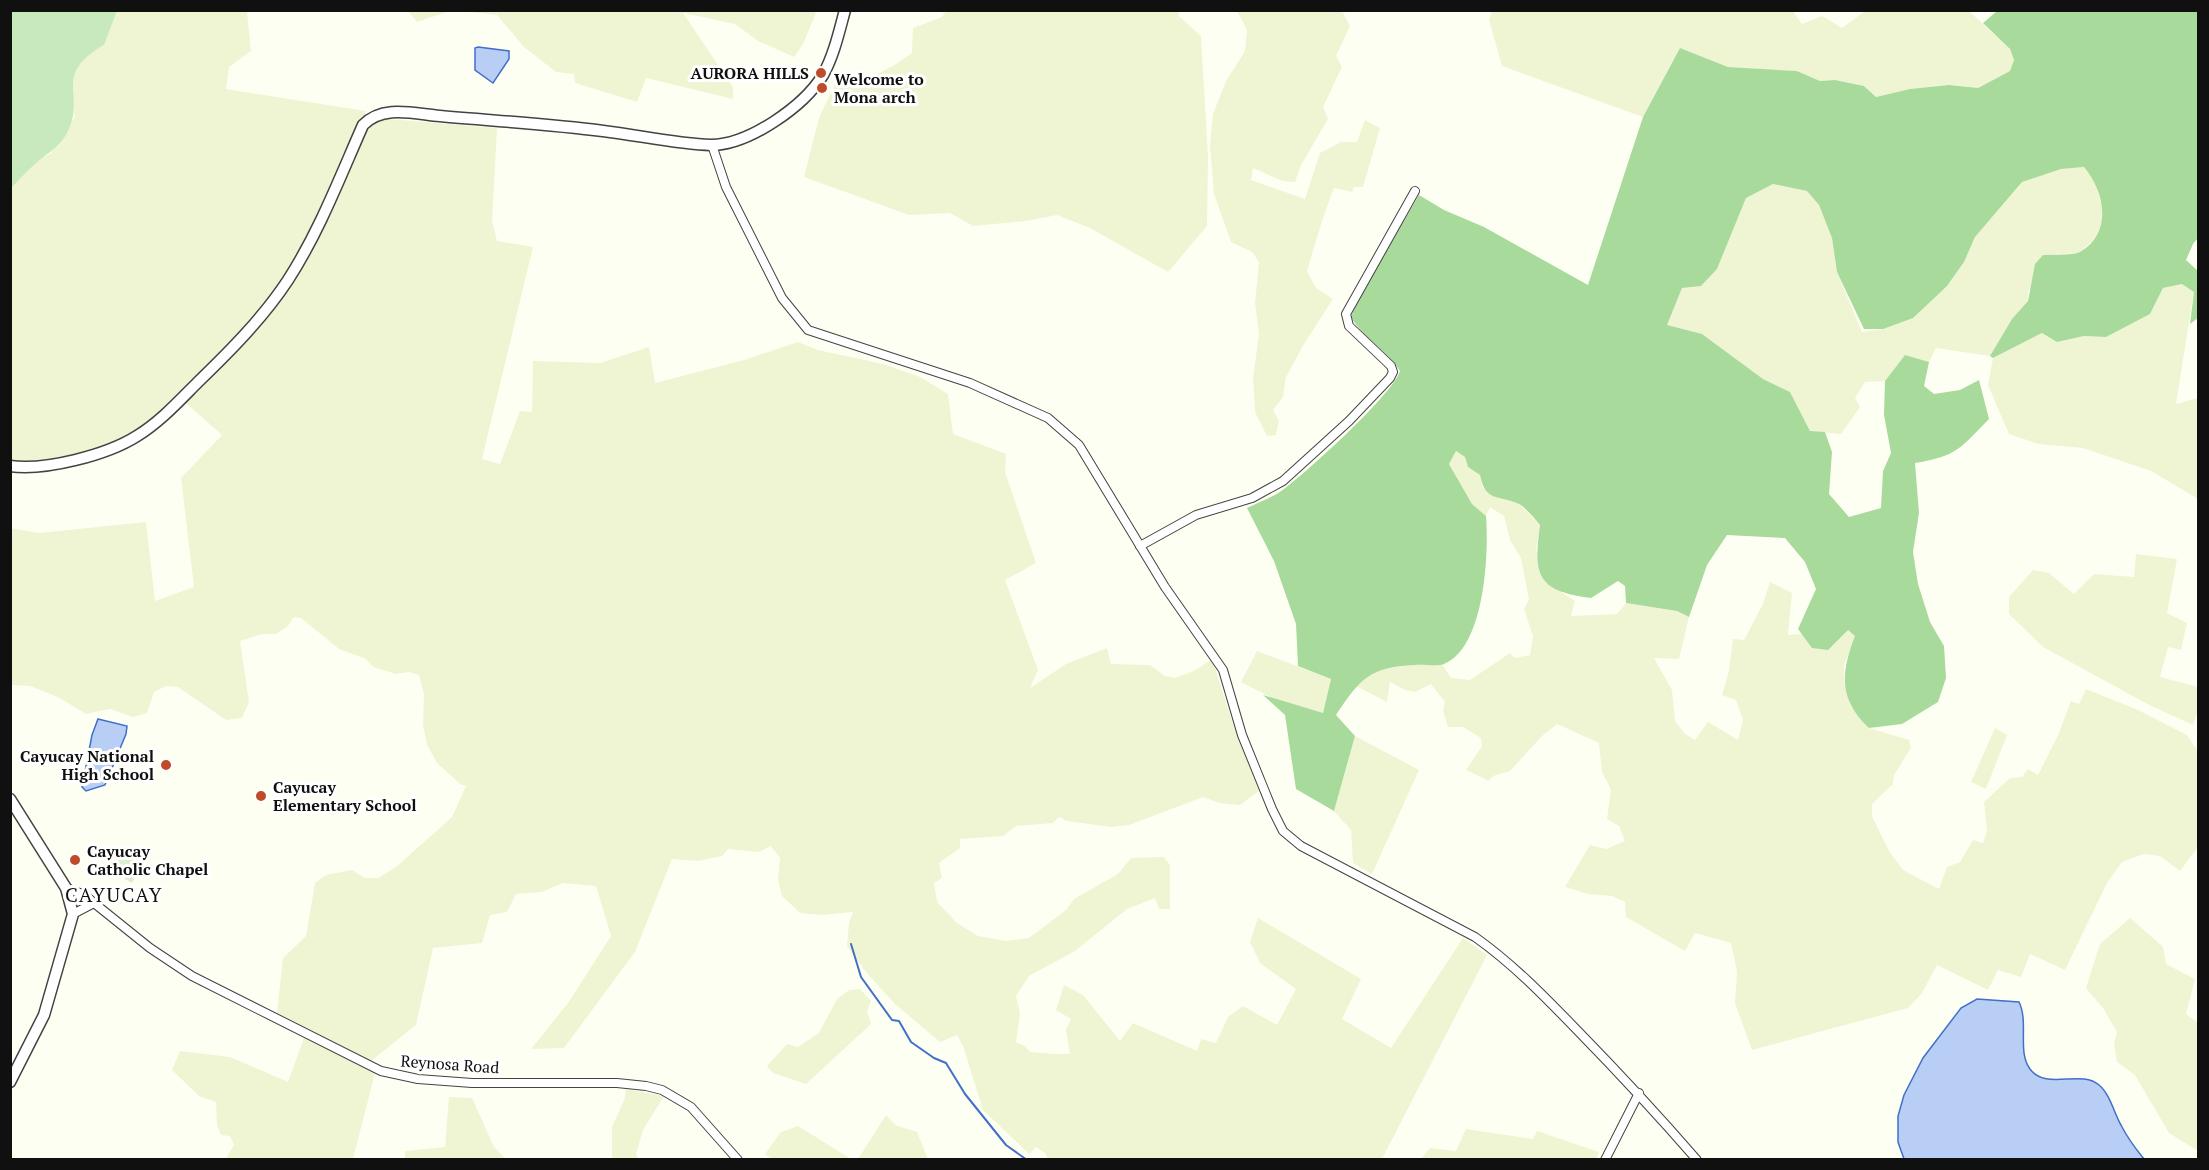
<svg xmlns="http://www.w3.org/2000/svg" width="2209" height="1170" font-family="'PT Serif',serif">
	<rect width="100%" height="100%" fill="#fefff3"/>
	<g fill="#eff5d3">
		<path d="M813,10L816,13L803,44L794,57L758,41L735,24L683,13L733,87V99L646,78L637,102L575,83L574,74L556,72L524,47L497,15L460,11Z"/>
		<path d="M1492,10H1792L1802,24L1822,16L1842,28L1865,11H1969L2010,49L2014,60L2010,71L1978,88L1949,85L1910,89L1876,97L1864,86L1835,80L1820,81L1797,71L1728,67L1680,48L1643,117L1502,66L1489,20Z"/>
		<path d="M117,11H247L251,51L229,67L226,89L366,111L349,161L299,270L163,417L94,455L11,465L10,188L35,163L51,153L75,117L71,88L76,68L88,54L104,45Z"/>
		<path d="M408,11H450L417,22Z"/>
		<path d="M946,11H1178L1179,16L1201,36L1208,157L1207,226L1168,272L1090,228L1057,215L1026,221L973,226L950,213L909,215L804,177L819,118L836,82L853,87L896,64L912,53L913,28L942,17Z"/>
		<path d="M1237,11H1342L1350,26L1336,56L1342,67L1323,107L1328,119L1301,165L1295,182L1282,181L1253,168L1251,180L1305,199L1320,153L1341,142H1357L1365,120L1380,128L1363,187H1354L1352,192L1334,188L1323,218L1307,271L1316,288L1333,299L1304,344L1286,377L1283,397L1273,410L1279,421L1276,435L1267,436L1255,412L1253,378L1259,334L1255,303L1259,262L1252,252L1231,242L1214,194L1210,145L1213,114L1226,81L1245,51L1247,30Z"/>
		<path d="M389,119L497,128L492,221L497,241L533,247L482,459L500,464L520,411L532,412L533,361L600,363L649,347L655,383L744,360L798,342L818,350L883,364L920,377L948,394L953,434L1006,454L1005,472L1036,563L1005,580L1038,670L1030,688L1066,664L1107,648L1111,664L1150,665L1165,676L1175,678L1194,671L1212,659L1231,718L1259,791L1240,805L1219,803L1203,797L1129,825L1111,827L1067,821L1059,817L1053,823L1016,826L1003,836L960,839V848L939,863L942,878L934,883L937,902L957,923L978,936L1006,941L1029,938L1066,910L1074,899L1118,874L1131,858L1164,857L1170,865V909H1159L1155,898L1127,909L1075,951L1029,976L1016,996L1020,1013L1016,1042L1025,1046L1030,1052L1055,1054H1070L1066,1030L1071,1019L1056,1010L1064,985L1083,995L1120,1041L1133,1023L1197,1051L1201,1039L1216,1043L1228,1017L1243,1006L1277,1025L1296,989L1260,963L1250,942L1258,918L1361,979L1342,1019L1391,1048L1463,938L1487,955L1382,1159L1048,1160L1046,1154L1036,1147L1029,1154L983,1110L963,1046L957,1035L940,1042L895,1004L865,971L847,946L849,923L853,912L822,915L800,913L782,896L778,880L780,858L771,846L759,852L728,849L722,856L698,861L672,859L635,952L564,1048L531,1049L568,1003L611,936L596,886L563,883L542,892L516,894L507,912L490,915L482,943L433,948L416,1025L371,1061L277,1013L283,958L306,936L315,883L326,875L352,870L365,878H378L396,867L452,817L466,786L460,784L437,763L427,745L423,725L424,694L419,675L409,672L396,674L373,667L366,659L339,649L301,618L294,617L288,626L276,634H262L240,641L249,702L242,718L226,720L178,687L166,686L154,692L147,713L133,717L110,709L86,714L58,697L30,686L11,685L10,528L39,533L146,522L155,601L194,587L181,478L222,435L186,403L300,273L320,235L369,126L378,120Z"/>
		<path d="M2084,167L2094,179L2103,209L2100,234L2079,253L2043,255L2028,292V301L2012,319L1990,356L1936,348L1929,362L1905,355L1885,381L1865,382L1855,398L1860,407L1841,434L1810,431L1790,392L1763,379L1702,334L1666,326L1682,288L1701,286L1717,269L1746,198L1773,184L1807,191L1819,205L1832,238L1837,272L1862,332L1883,329L1931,300L1947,286L1964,262L1975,237L2022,182L2061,169Z"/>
		<path d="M2182,284L2194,291L2176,404L2198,398V499L2151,471L2083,448L2038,444L2009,434L1988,385L1993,358L2042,333L2057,342L2084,336L2106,337L2150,314L2163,288Z"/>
		<path d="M1456,451L1465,457L1468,467L1480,475L1483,488L1518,503L1540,525L1536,549L1545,582L1575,601L1571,616L1617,614L1626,603L1677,611L1689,617L1679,659L1654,658L1672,690L1675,721L1685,734L1695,740L1708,722L1738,740L1743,720L1736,700L1722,695L1729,671L1733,639L1744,640L1763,604L1770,582L1792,593L1788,635L1802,634L1812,648L1848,630L1856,636L1844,665V679L1850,704L1869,728L1909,740L1911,748L1894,775L1893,784L1872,804V816L1889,851L1903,870L1939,889L1947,867L1960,862L1973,840L1983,843L1987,831L1984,802L2010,778L2022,777L2028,769L2038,775L2059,733L2071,701L2079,704L2086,689L2138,710L2187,735L2198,751V847L2180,871L2160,856L2144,854L2122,862L2107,883L2065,970L2030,954L2021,977L1998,970L1988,990L1937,965L1922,993L1908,1008L1752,1050L1735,1003L1737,972L1731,943L1695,933L1685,951L1626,917L1625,902L1612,896L1588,894L1565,887L1590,845L1606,849L1625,841L1619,826L1607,819L1611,790L1602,772L1599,743L1557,724L1542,736L1510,771L1493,776L1489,781L1466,770L1482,746L1481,738L1463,727H1448L1443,710L1445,702L1431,684L1415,692L1405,690L1390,682L1387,702L1356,686L1376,670L1414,665L1442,664L1451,678L1470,680L1510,653L1515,658L1530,655L1533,636L1524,609L1529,600L1521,558L1510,540L1504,516L1490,507L1486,516L1472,504L1449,464Z"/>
		<path d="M2136,554L2177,559L2167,613L2187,623L2181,650L2168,647L2160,677L2198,687V710L2193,725L2151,706L2043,647L2009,614V597L2033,570L2049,573L2074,594L2094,574L2134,577Z"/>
		<path d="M1257,651L1331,679L1323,713L1282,703L1241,682Z"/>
		<path d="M1995,728L2007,735L1986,789L1971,782Z"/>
		<path d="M1355,736L1419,770L1372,874L1353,863L1351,830L1334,811Z"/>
		<path d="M2130,918L2163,947L2166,964L2195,979L2186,1014L2198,1023V1151L2169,1133L2135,1075L2117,1062L2114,1044L2117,1032L2103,1008L2086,988L2100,944Z"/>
		<path d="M860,989L871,1001L867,1011L871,1024L806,1084L773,1073L767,1066L787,1044L798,1047L819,1033L837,999L849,990Z"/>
		<path d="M304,1038L375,1073L353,1159L225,1160L234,1145L230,1136L221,1135L217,1126L216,1102L199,1096L172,1070L180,1051L230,1057L288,1082Z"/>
		<path d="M626,1089L664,1096L643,1130L636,1154L638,1159H612V1127L625,1098Z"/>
		<path d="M449,1097L472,1098L494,1147L506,1159H405V1151L445,1147Z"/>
		<path d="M886,1115L895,1125L917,1132L928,1159H858Z"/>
		<path d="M798,1126L851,1159H772L765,1154L781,1132Z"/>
		<path d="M1466,1129L1533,1139L1537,1131L1599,1152L1596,1160L1421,1159L1430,1148L1456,1151Z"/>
	</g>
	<path fill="#c8e9bd" d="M11,10L117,11L104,45C50,76 88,95 67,133C59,148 46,154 34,165C26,172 18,181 11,188Z"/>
	<path fill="#a8da9c" d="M1997,11H2198V238L2193,244L2186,260L2198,271V318L2190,324L2194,292L2182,284L2163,288L2150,314L2106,337L2084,336L2057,342L2042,333L1993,358L1990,356L2012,319L2028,301L2035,264L2043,255C2053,254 2071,256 2080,252C2113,233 2105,192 2084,167L2061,169L2022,182L1975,237L1964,262L1947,286L1913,318L1883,329H1864L1837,272L1832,238L1819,205L1807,191L1773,184L1746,198L1717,269L1701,286L1682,288L1667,325L1702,334L1763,379L1790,392L1810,431L1825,432L1832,452L1829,494L1849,517L1881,508L1883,471L1891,453L1884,415L1885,381L1905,355L1929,362L1924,386L1934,394L1960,390L1979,380L1989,419C1960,448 1958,456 1915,463L1919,513L1913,552L1918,584L1930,622L1944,646L1946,678L1938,702L1902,724L1869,728C1838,699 1841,672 1855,636L1848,630L1828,650L1812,648L1798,629L1816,589L1805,562L1785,538L1727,535L1707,565L1689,617L1677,611L1626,603L1625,586L1618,581L1591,598C1537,591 1533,576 1540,525C1534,518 1526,508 1519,504C1497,494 1486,503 1480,475L1468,467L1465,457L1456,451L1449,464L1472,504L1486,516C1489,553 1485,648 1444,664C1436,667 1424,664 1416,665C1369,667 1361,678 1336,715L1355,736L1334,811L1296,789L1285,715L1263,695L1323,713L1331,679L1298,666L1296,624L1274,561L1247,508C1259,502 1274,497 1284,489C1308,471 1393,394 1400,371C1387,350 1363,338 1351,317L1357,301L1419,195L1444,210L1484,227L1588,285L1643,117L1680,48L1728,67L1797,71L1820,81L1835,80L1864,86L1876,97L1910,89L1949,85L1978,88L2010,71L2014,60L2010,49L1983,23Z"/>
	<path fill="#dcf0ce" d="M123,846L146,859L132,883L110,870Z"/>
	<g fill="#b9cef5" stroke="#426fca" stroke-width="1.5">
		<path d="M478,47L509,51V59L493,83L475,70V48Z"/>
		<path d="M98,719L127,726L126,734L105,785L86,791L82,787L92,735Z"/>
		<path d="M1977,999L2019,1002C2029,1022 2017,1052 2030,1069C2046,1091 2081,1069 2099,1085C2110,1094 2114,1113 2121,1125C2127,1137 2135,1148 2144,1159H1904L1898,1142V1116L1904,1095L1923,1058L1961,1008Z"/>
	</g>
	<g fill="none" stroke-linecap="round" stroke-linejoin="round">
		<path stroke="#426fca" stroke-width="2" d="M851,944L861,977L892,1020L899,1021L911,1042L934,1058L946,1063L965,1094L1006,1145L1027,1160"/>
		<defs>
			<g id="minor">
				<path d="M712,145L726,187L782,298L808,330L970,383L1048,418L1079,445L1165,587L1223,670L1242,735L1272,809L1283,831L1301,846L1475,937C1513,964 1544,996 1576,1029C1618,1072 1658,1115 1697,1160"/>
				<path d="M1140,546L1196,515L1252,498L1283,481L1349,421L1390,378L1393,372L1391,366L1349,326L1346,314L1415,191"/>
				<path d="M66,888L85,895L94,903"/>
				<path d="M73,914L94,903L150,948L192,976L381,1071L418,1079L472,1083H617L646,1086L662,1090L691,1107L738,1160"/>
				<path d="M1605,1160L1639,1093"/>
			</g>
			<g id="tertiary">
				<path d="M10,466C45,471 107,455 137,436C160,422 179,401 198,382C230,351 263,318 288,280C319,232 340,177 363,125C383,104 415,114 440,116C495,121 549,124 603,131C638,135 676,144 711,145C749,145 804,106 823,75C834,55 839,32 845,10"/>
				<path d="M10,799L66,888L73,914L44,1015L10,1082"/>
			</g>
		</defs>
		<use href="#minor" stroke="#434343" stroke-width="10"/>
		<use href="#tertiary" stroke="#434343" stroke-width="13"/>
		<use href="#minor" stroke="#fff" stroke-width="8"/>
		<use href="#tertiary" stroke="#fff" stroke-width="10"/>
	</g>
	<g fill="#be4b2a" stroke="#fff" stroke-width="2">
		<circle cx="821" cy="73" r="6"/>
		<circle cx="822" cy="88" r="6"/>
		<circle cx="166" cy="765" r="6"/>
		<circle cx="261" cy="796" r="6"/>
		<circle cx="75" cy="860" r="6"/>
	</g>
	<g text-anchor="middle" stroke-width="6" stroke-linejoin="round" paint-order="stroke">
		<g font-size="16" font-weight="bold" fill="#101010" stroke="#fff" text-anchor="start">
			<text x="809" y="79" text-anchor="end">AURORA HILLS</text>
			<text x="834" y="85">Welcome to<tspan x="834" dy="18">Mona arch</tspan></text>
			<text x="154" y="762" text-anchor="end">Cayucay National<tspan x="154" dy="18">High School</tspan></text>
			<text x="273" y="793">Cayucay<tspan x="273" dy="18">Elementary School</tspan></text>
			<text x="87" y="857">Cayucay<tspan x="87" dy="18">Catholic Chapel</tspan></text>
		</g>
		<g font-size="16" fill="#101010" stroke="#fff">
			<text transform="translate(450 1064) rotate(4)" y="6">Reynosa Road</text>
		</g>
		<g font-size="20" letter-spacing="1.5" fill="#101010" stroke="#fff">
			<text x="114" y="902">CAYUCAY</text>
		</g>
	</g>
	<rect width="2209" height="1170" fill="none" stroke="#101010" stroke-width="24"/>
</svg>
